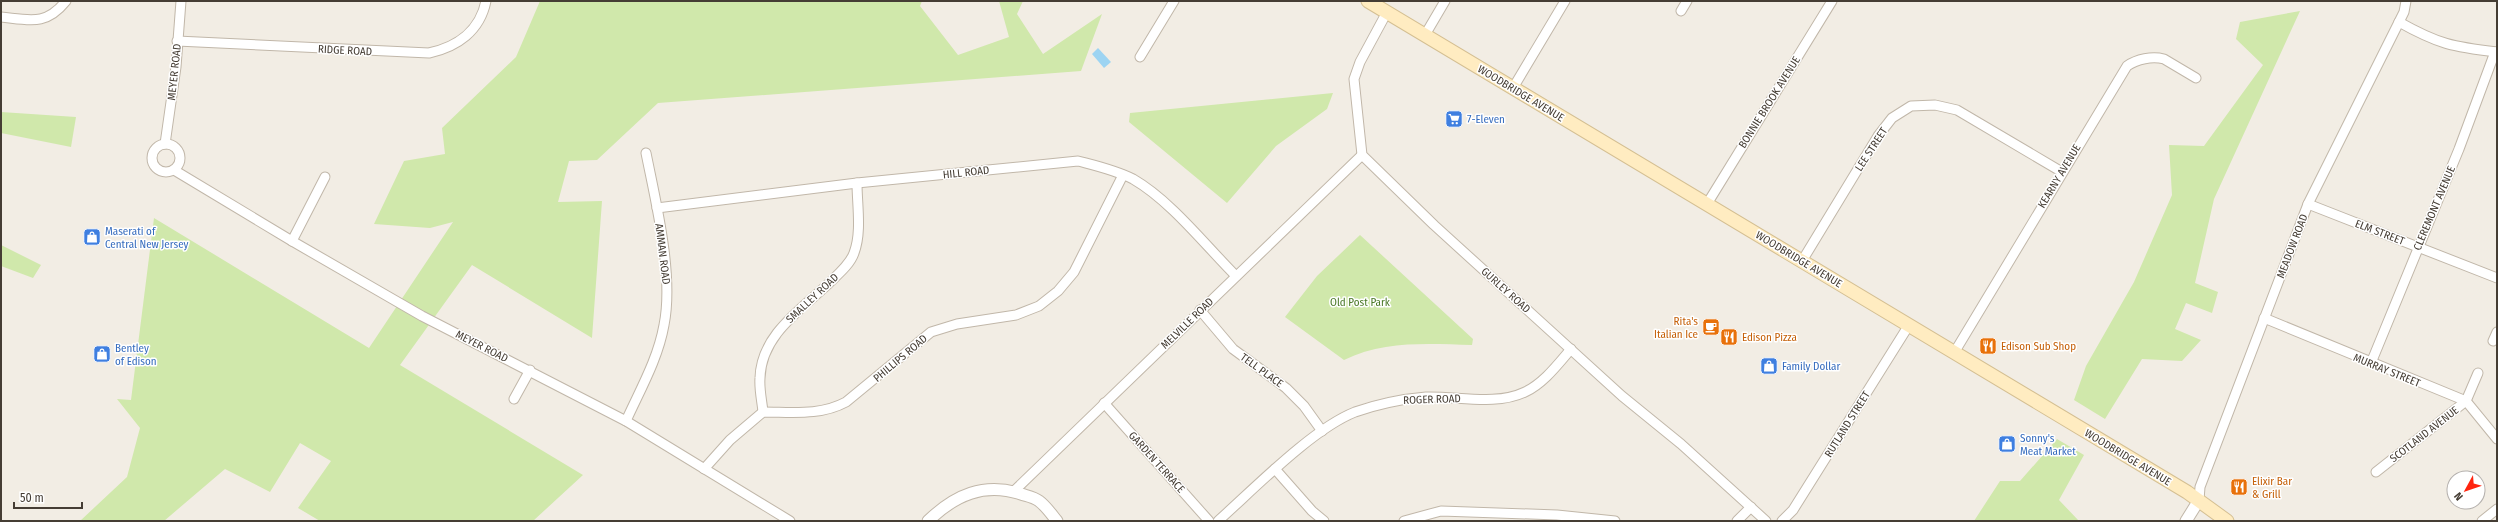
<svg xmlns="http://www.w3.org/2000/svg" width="2498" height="522" font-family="'Fira Sans Condensed',sans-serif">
	<rect width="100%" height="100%" fill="#f2ede4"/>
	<g fill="#d0e8ab">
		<path d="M540,1H922L920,6L958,55L1009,37L999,1H1023L1017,14L1043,54L1102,14L1081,71L658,103L597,160L569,161L558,202L602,201L592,338L472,265L400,365L583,475L533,521H320L298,508L331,461L300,443L270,492L225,469L164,521H80L127,477L140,428L117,399L131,400L154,218L369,348L453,222L430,228L374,224L404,161L445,154L442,128L516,57Z"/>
		<path d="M2300,11L2214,199L2195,283L2218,292L2212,313L2186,303L2175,329L2201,340L2182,361L2142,359L2105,419L2074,400L2086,366L2134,282L2172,195L2169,145L2204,146L2263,65L2236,39L2240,22Z"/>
		<path d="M1333,93L1327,109L1276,146L1227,203L1129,122L1130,113Z"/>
		<path d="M1,112L76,117L71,147L1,133Z"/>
		<path d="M1360,235L1473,339L1472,345C1429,344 1385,340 1344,360L1285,317L1317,276Z"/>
		<path d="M1,245L41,265L33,278L1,266Z"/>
		<path d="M2057,439L2084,455L2059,500L2079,521H1974L2000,481H2020Z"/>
	</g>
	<path fill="#9dd4f2" d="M1098,48L1111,62L1104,68L1092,54Z"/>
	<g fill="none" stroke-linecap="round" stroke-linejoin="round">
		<defs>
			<g id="minor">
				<path d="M1681,11L1687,1"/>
				<path d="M1387,12L1360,62L1354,79L1362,155L1434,225L1622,396L1681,444L1766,521"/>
				<path d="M1,17C30,20 46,26 66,1"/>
				<path d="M2399,22C2438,44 2453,47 2497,52"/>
				<path d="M1425,35L1445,1"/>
				<path d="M177,41L429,53C457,47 480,31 486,1"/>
				<path d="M1140,57L1174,1"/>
				<path d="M1513,88L1565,1"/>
				<circle cx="166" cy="158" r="14"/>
				<path d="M165,144L176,67L181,1"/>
				<path d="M174,170L292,241L422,316L626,421L790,521"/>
				<path d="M1707,204L1832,1"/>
				<path d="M2308,204L2497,278"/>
				<path d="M657,208L857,183L1078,161C1097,166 1115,170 1133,179C1171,201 1205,245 1236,276"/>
				<path d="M292,241L325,177"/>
				<path d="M1802,261L1878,136L1892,118L1911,106L1935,105L1957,110L2062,172"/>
				<path d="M1200,310L1233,349L1286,388L1304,406L1322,431"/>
				<path d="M2264,318L2466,401L2497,439"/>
				<path d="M2493,341L2497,332"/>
				<path d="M1954,353L2127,66C2137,59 2152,56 2164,59L2196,78"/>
				<path d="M2371,363L2459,149L2495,52"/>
				<path d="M514,399L530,370"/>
				<path d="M1104,403L1209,521"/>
				<path d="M763,412C762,401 759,389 760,378C761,336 799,311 827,285C836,276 850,265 854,253C862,232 857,205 857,183"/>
				<path d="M626,421C640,390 658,359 664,325C674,275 656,203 646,153"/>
				<path d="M704,469L730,440L763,412C792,412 820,416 846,402L931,332L957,324L1016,315L1039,306L1058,291L1074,272L1123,175"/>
				<path d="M1275,469L1312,511L1324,521"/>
				<path d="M2376,472L2466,401L2478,373"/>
				<path d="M1013,492L1362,155"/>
				<path d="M2199,500L2200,487L2308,204L2404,12L2406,1"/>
				<path d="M1218,521C1254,489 1312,429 1355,412C1378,404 1402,399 1426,397C1458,396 1496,406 1525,392C1544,383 1558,364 1571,349"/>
				<path d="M1404,521L1441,511L1557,515L1615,521"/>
				<path d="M1737,521L1751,507"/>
				<path d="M1782,521L1793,510L1909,325"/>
				<path d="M2482,521L2497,509"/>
			</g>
			<g id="tertiary">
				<path d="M928,521C955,495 984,482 1021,494C1027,496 1034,497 1039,501C1046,506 1052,515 1057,521"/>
				<path d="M2186,521L2199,500"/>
			</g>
			<path id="secondary" d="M1368,1L2187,492L2227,521"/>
		</defs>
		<use href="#minor" stroke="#c1b7a9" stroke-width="11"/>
		<use href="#tertiary" stroke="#c1b7a9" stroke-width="13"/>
		<use href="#secondary" stroke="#d4bf92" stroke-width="15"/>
		<use href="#minor" stroke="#fff" stroke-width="9"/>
		<use href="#tertiary" stroke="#fff" stroke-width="11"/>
		<use href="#secondary" stroke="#ffecc1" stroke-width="13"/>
	</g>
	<defs>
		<symbol id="supermarket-square" viewBox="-11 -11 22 22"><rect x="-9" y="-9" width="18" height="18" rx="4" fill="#3f7fe0" stroke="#fff"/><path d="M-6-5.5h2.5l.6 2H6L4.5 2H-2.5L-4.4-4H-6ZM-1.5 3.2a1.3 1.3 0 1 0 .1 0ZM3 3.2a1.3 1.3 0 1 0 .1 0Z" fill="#fff"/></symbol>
		<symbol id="shop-square" viewBox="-11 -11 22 22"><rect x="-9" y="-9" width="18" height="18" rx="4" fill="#3f7fe0" stroke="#fff"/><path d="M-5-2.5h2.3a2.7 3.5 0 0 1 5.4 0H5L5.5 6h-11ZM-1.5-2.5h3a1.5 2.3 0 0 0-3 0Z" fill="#fff"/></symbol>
		<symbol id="cafe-square" viewBox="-11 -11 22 22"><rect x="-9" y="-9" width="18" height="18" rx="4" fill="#e8710a" stroke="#fff"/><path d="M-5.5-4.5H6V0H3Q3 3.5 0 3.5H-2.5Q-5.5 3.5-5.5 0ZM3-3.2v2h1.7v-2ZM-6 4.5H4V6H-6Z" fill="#fff"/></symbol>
		<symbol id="restaurant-square" viewBox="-11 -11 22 22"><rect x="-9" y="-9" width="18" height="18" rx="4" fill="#e8710a" stroke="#fff"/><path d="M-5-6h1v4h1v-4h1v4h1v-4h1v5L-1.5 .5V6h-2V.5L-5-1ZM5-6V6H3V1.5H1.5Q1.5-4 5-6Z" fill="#fff"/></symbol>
	</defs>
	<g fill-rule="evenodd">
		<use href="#supermarket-square" x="1444" y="109" width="20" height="20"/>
		<use href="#shop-square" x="82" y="227" width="20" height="20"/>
		<use href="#cafe-square" x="1701" y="317" width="20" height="20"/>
		<use href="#restaurant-square" x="1719" y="327" width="20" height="20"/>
		<use href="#restaurant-square" x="1978" y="336" width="20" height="20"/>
		<use href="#shop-square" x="92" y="344" width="20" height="20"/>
		<use href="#shop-square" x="1759" y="356" width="20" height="20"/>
		<use href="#shop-square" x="1997" y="434" width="20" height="20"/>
		<use href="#restaurant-square" x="2229" y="477" width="20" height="20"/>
	</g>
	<g text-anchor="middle" stroke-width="3" stroke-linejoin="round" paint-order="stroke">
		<g font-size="11" fill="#453d34" stroke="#fff">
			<text transform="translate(345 50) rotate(3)" y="4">RIDGE ROAD</text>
			<text transform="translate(174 72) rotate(-84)" y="4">MEYER ROAD</text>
			<text transform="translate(1521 93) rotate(31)" y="4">WOODBRIDGE AVENUE</text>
			<text transform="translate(1769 102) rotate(-58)" y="4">BONNIE BROOK AVENUE</text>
			<text transform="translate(1871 149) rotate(-57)" y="4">LEE STREET</text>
			<text transform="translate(966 172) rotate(-6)" y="4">HILL ROAD</text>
			<text transform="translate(2059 176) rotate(-59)" y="4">KEARNY AVENUE</text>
			<text transform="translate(2434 208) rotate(-67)" y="4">CLEREMONT AVENUE</text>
			<text transform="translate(2380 232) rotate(21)" y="4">ELM STREET</text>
			<text transform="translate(2292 246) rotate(-69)" y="4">MEADOW ROAD</text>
			<text transform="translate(663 254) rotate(83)" y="4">AMMAN ROAD</text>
			<text transform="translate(1799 259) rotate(31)" y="4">WOODBRIDGE AVENUE</text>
			<text transform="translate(1506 290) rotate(42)" y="4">GURLEY ROAD</text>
			<text transform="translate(812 298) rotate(-43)" y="4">SMALLEY ROAD</text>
			<text transform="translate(1187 323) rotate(-44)" y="4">MELVILLE ROAD</text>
			<text transform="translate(482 346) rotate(27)" y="4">MEYER ROAD</text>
			<text transform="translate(900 358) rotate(-40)" y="4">PHILLIPS ROAD</text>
			<text transform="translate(1262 370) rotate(36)" y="4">TELL PLACE</text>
			<text transform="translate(2387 370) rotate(22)" y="4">MURRAY STREET</text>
			<text transform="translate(1432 399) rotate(-2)" y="4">ROGER ROAD</text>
			<text transform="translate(1847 424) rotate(-58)" y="4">RUTLAND STREET</text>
			<text transform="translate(2424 434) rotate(-38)" y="4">SCOTLAND AVENUE</text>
			<text transform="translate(2128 457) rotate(31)" y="4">WOODBRIDGE AVENUE</text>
			<text transform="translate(1157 462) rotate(48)" y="4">GARDEN TERRACE</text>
		</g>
		<g font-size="11" fill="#366cbe" stroke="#fff" text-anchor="start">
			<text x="1467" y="123">7-Eleven</text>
			<text x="105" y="235">Maserati of<tspan x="105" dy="13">Central New Jersey</tspan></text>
			<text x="115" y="352">Bentley<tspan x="115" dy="13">of Edison</tspan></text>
			<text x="1782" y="370">Family Dollar</text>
			<text x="2020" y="442">Sonny's<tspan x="2020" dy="13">Meat Market</tspan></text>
		</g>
		<g font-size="11" fill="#497826" stroke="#fff">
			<text x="1360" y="306">Old Post Park</text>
		</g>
		<g font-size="11" fill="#c56008" stroke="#fff" text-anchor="start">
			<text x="1698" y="325" text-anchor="end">Rita's<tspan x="1698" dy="13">Italian Ice</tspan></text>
			<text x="1742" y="341">Edison Pizza</text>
			<text x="2001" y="350">Edison Sub Shop</text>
			<text x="2252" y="485">Elixir Bar<tspan x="2252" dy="13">&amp; Grill</tspan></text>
		</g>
	</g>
	<rect width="2498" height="522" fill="none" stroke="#453d34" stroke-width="4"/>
	<g transform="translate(2466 490) rotate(230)"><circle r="19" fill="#ffffff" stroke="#b5b1ae"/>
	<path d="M0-3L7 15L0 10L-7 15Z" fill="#ff240e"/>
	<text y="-6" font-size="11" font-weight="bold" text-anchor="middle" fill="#453d34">N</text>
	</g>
	<path d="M14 502v6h68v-6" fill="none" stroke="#453d34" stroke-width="2"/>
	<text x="20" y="502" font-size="12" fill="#453d34" stroke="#ffffff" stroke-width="3" paint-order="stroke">50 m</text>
</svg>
